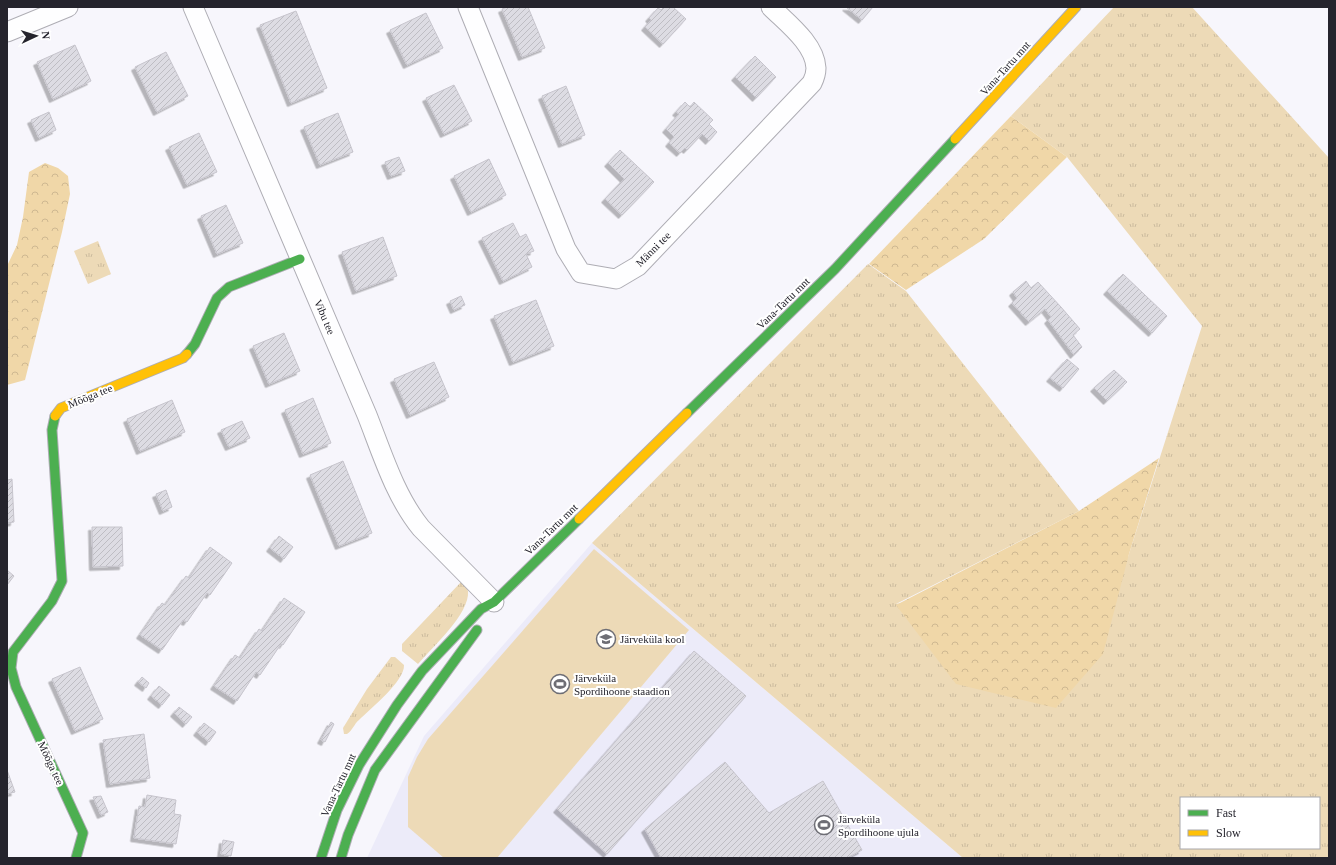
<svg xmlns="http://www.w3.org/2000/svg" width="1336" height="865" font-family="'Times New Roman',serif">
	<defs>
		<pattern id="grass-tufts" width="24" height="20" patternUnits="userSpaceOnUse"><rect width="24" height="20" fill="#eddab7"/><path d="M3 7l-1-3M5 7V3M7 7l1-3M15 17l-1-3M17 17v-4M19 17l1-3" fill="none" stroke="#cbbb9e"/></pattern>
		<pattern id="forest-crowns" width="20" height="18" patternUnits="userSpaceOnUse"><rect width="20" height="18" fill="#f0d7a8"/><path d="M2 6a3 3 0 1 1 6 0M12 15a3 3 0 1 1 6 0" fill="none" stroke="#ceb891"/></pattern>
		<pattern id="building-hatch" width="6" height="6" patternUnits="userSpaceOnUse"><rect width="6" height="6" fill="#dddce3"/><path d="M-1 1l2-2M0 6l6-6M5 7l2-2" fill="none" stroke="#bebdc3"/></pattern>
		<filter id="shadow"><feDropShadow dx="-3.5" dy="3.5" stdDeviation="0" flood-color="#0004"/></filter>
	</defs>
	<rect width="100%" height="100%" fill="#f7f6fc"/>
	<path fill="#ecebf9" d="M592,543L963,858H367L424,736Z"/>
	<g fill="url(#grass-tufts)" fill-rule="evenodd">
		<path d="M1114,7H1192L1329,158V858H963L592,543L868,264L906,291L1079,511L896,604L1128,557L1202,326L1067,157L1011,116ZM1181,798H1319V848H1181Z"/>
		<path d="M98,241L111,274L88,284L74,251Z"/>
		<path d="M462,581C464,584 467,587 468,591C470,614 432,647 418,664L402,651V644Z"/>
		<path d="M391,657H395L404,665C405,681 370,709 359,720C354,724 353,730 347,734H344L343,728L367,689Z"/>
	</g>
	<g fill="url(#forest-crowns)">
		<path d="M1011,116L1067,157L984,239L906,290L869,264Z"/>
		<path d="M45,163L58,168L68,176L70,194L62,232L25,380L7,385V266L17,245L23,217L29,172Z"/>
		<path d="M1159,458L1129,554L1103,654L1056,708L956,684L896,605L1079,511Z"/>
	</g>
	<path fill="#eddab7" d="M594,549L689,630L497,858H444L408,827V777L417,757L428,739Z"/>
	<g fill="url(#building-hatch)" stroke="#c6c4cc" filter="url(#shadow)">
		<path d="M507,7H528L545,48L522,57L502,9Z"/>
		<path d="M664,7H673L686,19L663,44L645,27L651,20L649,18L658,8L661,10Z"/>
		<path d="M846,7H873L862,20Z"/>
		<path d="M296,11L327,88L291,103L260,25Z"/>
		<path d="M426,13L443,48L407,65L390,30Z"/>
		<path d="M75,45L91,81L53,99L37,62Z"/>
		<path d="M166,52L188,96L157,112L135,67Z"/>
		<path d="M755,56L776,77L756,98L735,77Z"/>
		<path d="M454,85L472,121L444,134L426,98Z"/>
		<path d="M566,86L585,135L562,144L542,96Z"/>
		<path d="M685,102L690,107L694,102L713,120L709,124L717,132L709,141L702,134L687,150L685,148L680,153L669,143L674,137L666,129L679,114L676,112Z"/>
		<path d="M49,112L56,130L39,138L31,120Z"/>
		<path d="M338,113L353,152L320,165L304,127Z"/>
		<path d="M199,133L217,172L187,185L169,147Z"/>
		<path d="M620,150L654,182L622,215L605,199L624,179L608,163Z"/>
		<path d="M399,157L405,171L391,176L385,162Z"/>
		<path d="M489,159L506,195L471,212L454,176Z"/>
		<path d="M226,205L243,243L217,254L201,216Z"/>
		<path d="M513,223L520,237L526,234L534,251L526,254L532,267L503,281L482,238Z"/>
		<path d="M383,237L397,276L356,291L342,252Z"/>
		<path d="M1123,274L1167,316L1152,333L1107,291Z"/>
		<path d="M1026,281L1031,288L1038,282L1061,307L1051,317L1045,309L1029,322L1012,303L1017,298L1013,292Z"/>
		<path d="M461,296L465,305L454,310L450,301Z"/>
		<path d="M536,300L554,346L513,362L494,316Z"/>
		<path d="M1061,307L1080,329L1073,335L1082,347L1074,355L1048,320Z"/>
		<path d="M284,333L300,371L269,384L253,346Z"/>
		<path d="M1067,359L1079,369L1063,388L1050,378Z"/>
		<path d="M434,362L449,397L410,415L394,379Z"/>
		<path d="M1114,370L1127,382L1107,401L1094,388Z"/>
		<path d="M313,398L331,443L303,454L285,410Z"/>
		<path d="M172,400L185,432L140,451L127,419Z"/>
		<path d="M242,421L250,438L229,447L221,430Z"/>
		<path d="M343,461L372,533L339,546L310,475Z"/>
		<path d="M12,479L14,522L7,523V480Z"/>
		<path d="M166,490L172,507L163,511L156,494Z"/>
		<path d="M92,527H122L123,566L93,567Z"/>
		<path d="M279,536L293,547L284,559L270,548Z"/>
		<path d="M210,547L232,563L210,595L207,593L187,622L183,620L162,650L140,635L162,603L165,605L186,576L189,578Z"/>
		<path d="M7,570L14,576L7,585Z"/>
		<path d="M284,598L305,612L283,645L281,644L260,675L256,672L237,701L214,686L235,655L240,658L259,629L262,631Z"/>
		<path d="M694,651L746,696L607,854L557,809Z"/>
		<path d="M80,667L103,719L75,731L52,679Z"/>
		<path d="M142,677L149,683L146,688L138,682Z"/>
		<path d="M159,686L170,695L162,705L151,696Z"/>
		<path d="M179,707L192,717L186,724L174,713Z"/>
		<path d="M331,722L334,724L325,742L321,740Z"/>
		<path d="M204,723L216,732L209,742L197,732Z"/>
		<path d="M144,734L150,778L110,784L103,740Z"/>
		<path d="M725,762L769,813L823,781L862,850L847,858H661L645,829Z"/>
		<path d="M7,770L15,792L7,794Z"/>
		<path d="M147,795L176,800L174,814L181,815L176,844L134,838L139,806L145,807Z"/>
		<path d="M101,796L108,812L101,815L93,797Z"/>
		<path d="M223,840L234,842L231,856L221,854Z"/>
	</g>
	<g fill="none" stroke-linecap="round" stroke-linejoin="round">
		<defs>
			<g id="street">
				<path d="M193,7L367,415C382,453 395,496 421,528L494,602"/>
				<path d="M468,7L566,249L581,273L616,279L638,266L812,83C814,79 816,73 816,68C815,44 787,23 771,7"/>
				<path d="M7,32L68,7"/>
			</g>
			<g id="fast">
				<path d="M187,354L195,344L217,298L229,287L300,259"/>
				<path d="M687,413L835,269L955,139"/>
				<path d="M55,416L52,430L62,581L52,601L13,652L11,668L16,687L83,833L76,858"/>
				<path d="M321,858L337,810L359,765L397,705L422,671L481,609L494,602L579,519"/>
				<path d="M341,858L348,835L375,770L477,630"/>
			</g>
			<g id="slow">
				<path d="M955,139L1076,7"/>
				<path d="M55,416L61,408L183,358L187,354"/>
				<path d="M579,519L687,413"/>
			</g>
		</defs>
		<use href="#street" stroke="#aeadb4" stroke-width="21"/>
		<use href="#fast" stroke="#aeadb4" stroke-width="11"/>
		<use href="#slow" stroke="#aeadb4" stroke-width="11"/>
		<use href="#street" stroke="#fefeff" stroke-width="19"/>
		<use href="#fast" stroke="#4caf50" stroke-width="9"/>
		<use href="#slow" stroke="#ffc107" stroke-width="9"/>
	</g>
	<defs>
		<symbol id="school-ring" viewBox="-11 -11 22 22"><circle r="9.5" fill="#fff" stroke="#6e6e75" stroke-width="1.5"/><path d="M0-5L7-2L0 1L-7-2ZM-4 1L0 2.5L4 1V4Q0 6-4 4Z" fill="#6e6e75"/></symbol>
		<symbol id="stadium-ring" viewBox="-11 -11 22 22"><circle r="9.5" fill="#fff" stroke="#6e6e75" stroke-width="1.5"/><path d="M0-5a6.5 5 0 1 0 0 10a6.5 5 0 1 0 0-10ZM-3.5-1.8h7v3.6h-7Z" fill="#6e6e75"/></symbol>
	</defs>
	<g fill-rule="evenodd">
		<use href="#school-ring" x="595" y="628" width="22" height="22"/>
		<use href="#stadium-ring" x="549" y="673" width="22" height="22"/>
		<use href="#stadium-ring" x="813" y="814" width="22" height="22"/>
	</g>
	<g text-anchor="middle" stroke-width="4" stroke-linejoin="round" paint-order="stroke">
		<g font-size="11" fill="#25242d" stroke="#fff">
			<text transform="translate(1005 68) rotate(-48)" y="4">Vana-Tartu mnt</text>
			<text transform="translate(653 249) rotate(-45)" y="4">Männi tee</text>
			<text transform="translate(783 303) rotate(-44)" y="4">Vana-Tartu mnt</text>
			<text transform="translate(325 317) rotate(67)" y="4">Vibu tee</text>
			<text transform="translate(90 396) rotate(-22)" y="4">Mõõga tee</text>
			<text transform="translate(551 529) rotate(-44)" y="4">Vana-Tartu mnt</text>
			<text transform="translate(51 763) rotate(65)" y="4">Mõõga tee</text>
			<text transform="translate(338 785) rotate(-65)" y="4">Vana-Tartu mnt</text>
		</g>
		<g font-size="11" fill="#25242d" stroke="#fff" text-anchor="start">
			<text x="620" y="643">Järveküla kool</text>
			<text x="574" y="682">Järveküla<tspan x="574" dy="13">Spordihoone staadion</tspan></text>
			<text x="838" y="823">Järveküla<tspan x="838" dy="13">Spordihoone ujula</tspan></text>
		</g>
	</g>
	<rect width="1336" height="865" fill="none" stroke="#25242d" stroke-width="16"/>
	<rect x="1180" y="797" width="140" height="52" fill="#ffffff" stroke="#a8a7ab"/>
	<rect x="1188" y="810" width="20" height="6" fill="#4caf50" stroke="#a8a7ab"/>
	<text x="1216" y="817" font-size="12" fill="#25242d">Fast</text>
	<rect x="1188" y="830" width="20" height="6" fill="#ffc107" stroke="#a8a7ab"/>
	<text x="1216" y="837" font-size="12" fill="#25242d">Slow</text>
	<g transform="translate(36 36) rotate(86)" stroke="#ffffff" stroke-width="3" paint-order="stroke">
	<path d="M0-3L7 15L0 10L-7 15Z" fill="#25242d"/>
	<text y="-6" font-size="11" font-weight="bold" text-anchor="middle" fill="#25242d">N</text>
	</g>
</svg>
